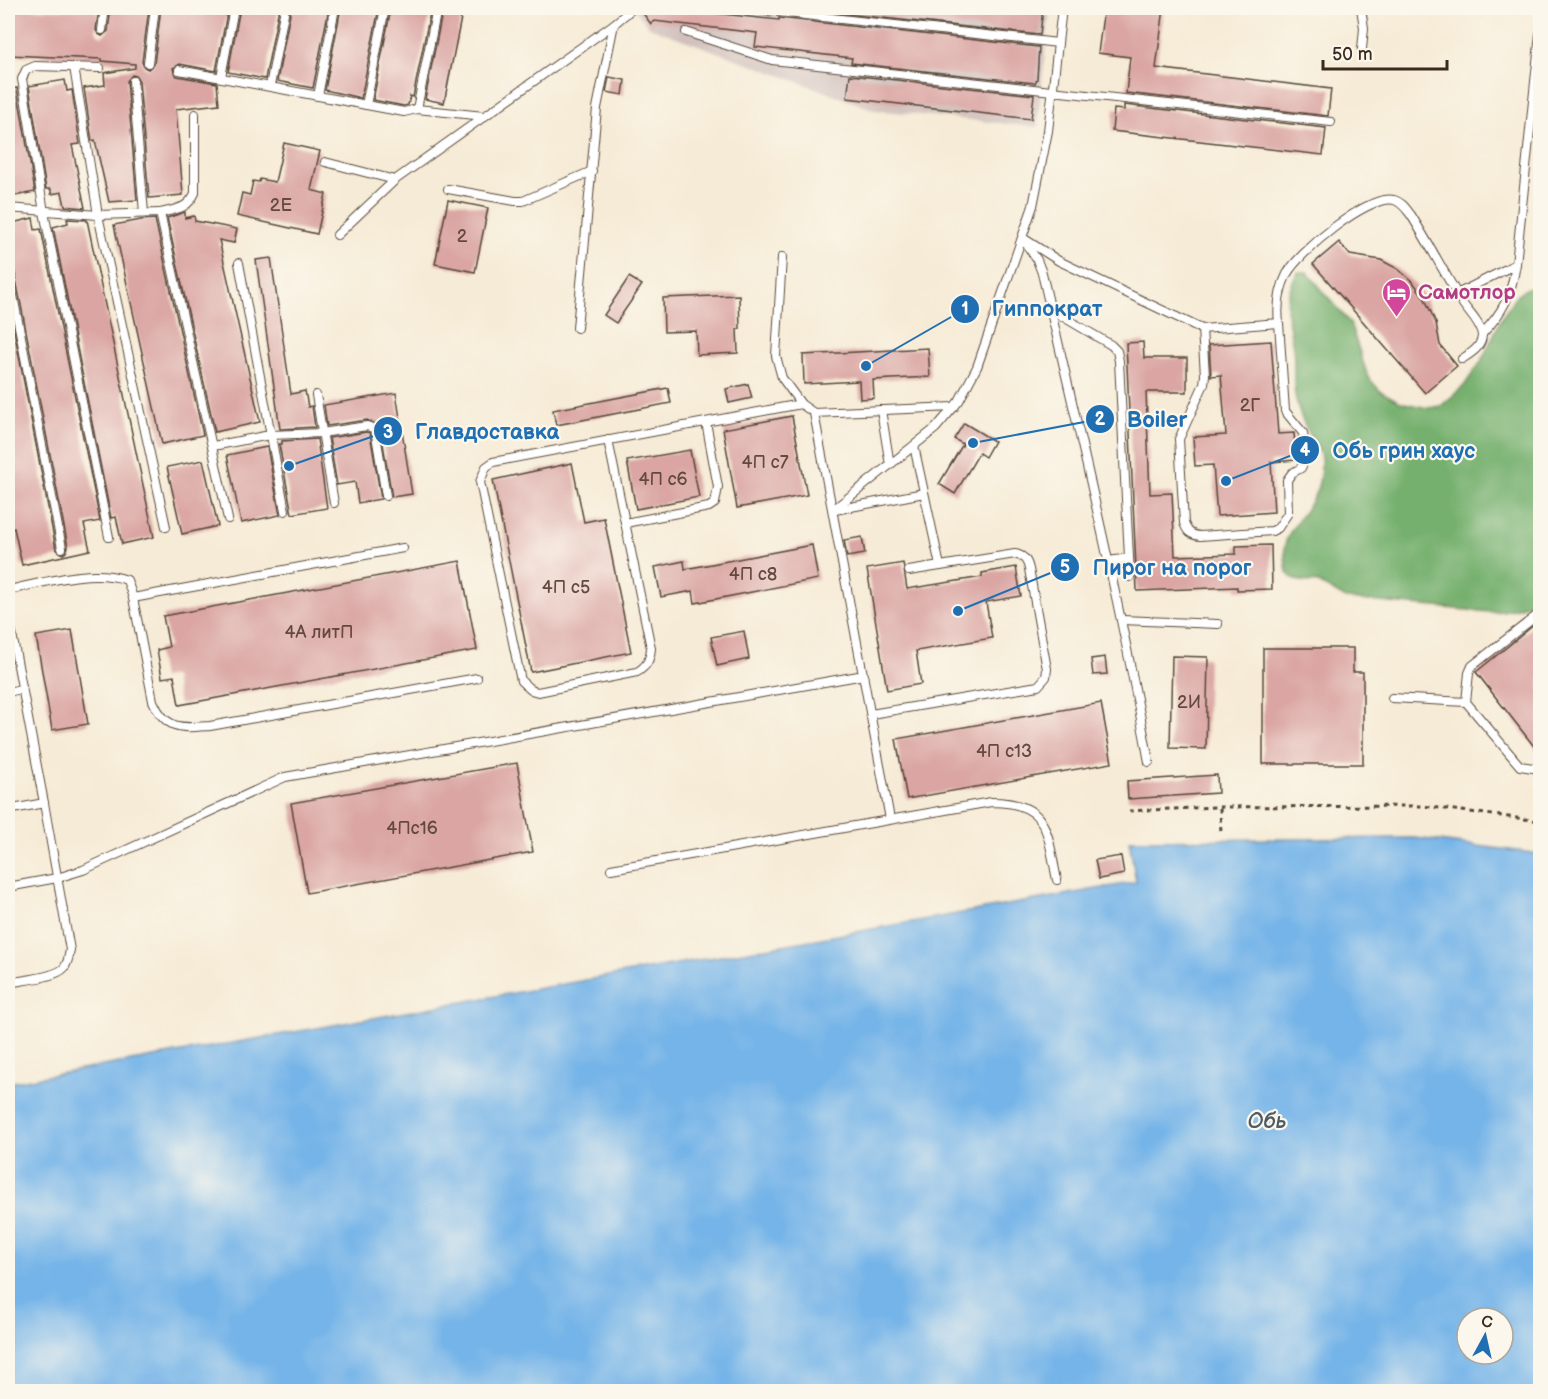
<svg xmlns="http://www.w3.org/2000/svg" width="1548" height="1399" font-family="'Balsamiq Sans',sans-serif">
	<rect width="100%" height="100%" fill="#fbf7ec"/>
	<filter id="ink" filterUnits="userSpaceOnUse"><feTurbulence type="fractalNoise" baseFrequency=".0167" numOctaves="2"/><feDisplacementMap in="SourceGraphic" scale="12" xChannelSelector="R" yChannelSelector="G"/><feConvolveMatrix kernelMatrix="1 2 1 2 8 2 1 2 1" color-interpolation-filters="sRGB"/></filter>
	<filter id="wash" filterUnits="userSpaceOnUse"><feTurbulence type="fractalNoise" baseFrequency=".008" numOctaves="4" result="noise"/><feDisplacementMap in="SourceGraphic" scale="24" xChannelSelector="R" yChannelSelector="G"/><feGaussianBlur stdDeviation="1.35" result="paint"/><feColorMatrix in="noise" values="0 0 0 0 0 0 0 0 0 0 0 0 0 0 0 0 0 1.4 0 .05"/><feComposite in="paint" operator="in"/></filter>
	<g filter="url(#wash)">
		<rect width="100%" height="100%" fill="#f6ebd6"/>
		<path fill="#d0c0bc" d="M599,8H1050L1037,127L875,110L649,27L636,11Z"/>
		<path fill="#76b06e" stroke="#586d46" stroke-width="1.5" d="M1298,272H1307L1350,323L1368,377L1380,391L1400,402L1428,408L1441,406L1464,386L1481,362L1501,319L1515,297L1527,288L1540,286V598C1526,607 1507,611 1490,612L1346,599L1319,583L1295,580L1287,573C1286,563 1283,552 1286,541C1291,527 1303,515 1311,502C1319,490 1322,472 1321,458C1320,448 1314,441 1309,433C1304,424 1299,413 1297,403C1292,389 1295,376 1294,362C1294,326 1276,309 1298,272Z"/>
		<path fill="#74b4e8" stroke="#586f83" stroke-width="1.5" fill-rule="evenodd" d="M1415,838L1540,854V1391H8V1083L1136,882L1129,840ZM1467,1318H1503V1354H1467Z"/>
		<g id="blocks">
			<g fill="#daa5a3">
				<path d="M8,8L80,10V8H99L96,30L98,34L102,36L108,31L111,8H149L142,62L144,67L148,69L154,64L161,8H228L216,71L180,64L173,68L174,73L177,76L217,83L219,104L176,109L183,195L149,198L139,81L136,76L132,75L127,81L137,200L109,202L95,140L92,141L84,88L105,85L104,73L135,68V64L102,61V59L8,55Z"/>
				<path d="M240,8H279L265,79L228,72Z"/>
				<path d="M291,8H329L313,88L277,81Z"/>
				<path d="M341,8H379L361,98L325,90Z"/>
				<path d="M391,8H431L413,97L410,96L408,105L404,106L373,100Z"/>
				<path d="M443,8H463L444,103L425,99Z"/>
				<path d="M639,8H667L779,20V18L1039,47L1037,79L1035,83L851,63L852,58L755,47L757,33L654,21L651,24Z"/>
				<path d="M791,8H1043L1040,35Z"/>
				<path d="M1104,8H1164L1156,68L1331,89L1328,116L1126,93L1130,57L1098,53Z"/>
				<path d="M850,75L1034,95L1031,119L847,98Z"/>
				<path d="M609,77L625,80L623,95L606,92Z"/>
				<path d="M65,80L67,91L72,90L80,144L72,145L85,208L65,206L62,192L51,194V189H46L29,86Z"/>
				<path d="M17,88L35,192L8,197V90Z"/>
				<path d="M1124,105L1326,128L1323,155L1112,131L1114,109L1124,110Z"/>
				<path d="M284,143L320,151L311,190L326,194L317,234L237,216L242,193L250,195L253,181L259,182L260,179L275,182Z"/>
				<path d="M448,200L488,208L475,272L435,264Z"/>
				<path d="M185,212V218L194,216L195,221L237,229L234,243L219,240L260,422L215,432L167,218Z"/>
				<path d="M33,218L35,230L41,229L100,521L84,524L90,550L22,565L14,528L8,530V299L56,549L63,554L66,552L68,547L8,238V224Z"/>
				<path d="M67,219L87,220L154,537L122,544L116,517L111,518L53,227L68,223Z"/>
				<path d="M155,219L203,435L162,444L114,225L141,220Z"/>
				<path d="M1339,242L1350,255L1381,260L1398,269L1413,282L1424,297L1436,323L1440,345L1457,366L1425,393L1313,264Z"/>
				<path d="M271,258L291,394L305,391L308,407L312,406L315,427L280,429L256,260Z"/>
				<path d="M629,277L642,285L616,323L604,315Z"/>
				<path d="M739,295L740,329H737L738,353L697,355L696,331L664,332L663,298Z"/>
				<path d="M1271,341L1278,434L1294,433L1296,460L1271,462L1274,512L1217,516L1213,465L1195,466L1193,437L1226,435L1221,375L1211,376L1209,345Z"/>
				<path d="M1143,342L1144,358H1187V392H1146L1150,494L1172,493L1175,556L1236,554V546L1271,545L1272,589L1237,590V587L1137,591L1126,343Z"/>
				<path d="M928,348L930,377L873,380L874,398L860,399L859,381L804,384L803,355Z"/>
				<path d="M748,384L752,398L729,403L726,389Z"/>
				<path d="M668,388L671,403L556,425L553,410Z"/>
				<path d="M396,393L412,494L392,497L380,426L367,420L327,426L324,405Z"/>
				<path d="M792,416L807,495L737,508L723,429Z"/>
				<path d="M964,423L994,441L985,457L979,453L955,494L939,484L963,444L954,439Z"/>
				<path d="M366,432L370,433L381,499L358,503L355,482L337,485L329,438Z"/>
				<path d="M317,439L327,508L292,514L279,444H282V441Z"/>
				<path d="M267,447L280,515L241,523L227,455Z"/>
				<path d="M690,450L699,497L636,509L627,461Z"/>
				<path d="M203,460L218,526L182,534L167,467Z"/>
				<path d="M572,463L584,522L604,518L631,652L531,672L493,480Z"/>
				<path d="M862,537L865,554L847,557L844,540Z"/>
				<path d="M812,545L818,579L695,603L693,591L661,597L655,567L684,561L685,569Z"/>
				<path d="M460,561L477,650L179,705L174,676L162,678L157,650L169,647L163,616Z"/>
				<path d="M903,563L907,589L982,577V573L1016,567L1021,596L986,602L992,638L916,651L921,684L887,690L867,569Z"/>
				<path d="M1540,620V754L1476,672Z"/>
				<path d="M72,630L88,724L52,730L36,636Z"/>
				<path d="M744,631L749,659L717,666L711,637Z"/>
				<path d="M1263,648H1353V672H1363V764H1263Z"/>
				<path d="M1172,656L1208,657L1206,749L1170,748Z"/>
				<path d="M1105,657L1107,674L1093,675L1091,659Z"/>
				<path d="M1101,703L1112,763L907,799L896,739Z"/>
				<path d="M517,763L533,852L307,893L291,803Z"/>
				<path d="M1217,775L1218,793L1128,799L1127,781Z"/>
				<path d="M1121,856L1124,874L1099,879L1095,860Z"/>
			</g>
		</g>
	</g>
	<g filter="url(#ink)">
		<use href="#blocks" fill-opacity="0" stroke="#57473a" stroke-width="1.5"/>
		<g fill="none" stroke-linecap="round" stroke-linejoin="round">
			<defs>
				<g id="lane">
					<path d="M741,8L1058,43"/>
					<path d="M1361,8L1364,28L1362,49"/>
					<path d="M102,30L105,8"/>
					<path d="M686,32L772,60L1331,122"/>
					<path d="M148,63L155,8"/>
					<path d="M74,67L98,215L166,527"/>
					<path d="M100,68L35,66L26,70L22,79L44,212L109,537"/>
					<path d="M179,70L404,112L417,109L484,116"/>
					<path d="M221,77L234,8"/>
					<path d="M133,81L144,213"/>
					<path d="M270,86L285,8"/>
					<path d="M318,96L335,8"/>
					<path d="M366,105L385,8"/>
					<path d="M417,109L437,8"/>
					<path d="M325,162L395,180"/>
					<path d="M448,189L515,201H523L592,171"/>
					<path d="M8,208L98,215L160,213L228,519"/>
					<path d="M160,213C176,209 188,209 195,193V114"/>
					<path d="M337,235L395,180L614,24L633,8"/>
					<path d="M1023,238L1059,261L1202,329L1279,323C1277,306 1279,290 1287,274C1298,253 1369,193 1394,200C1402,202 1406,209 1411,215C1429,244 1445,274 1463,304C1469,313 1481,324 1482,335C1482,347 1471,353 1462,359"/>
					<path d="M1025,242L1037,260L1042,273C1080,436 1119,598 1149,762"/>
					<path d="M782,257L776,356L782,378L801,404"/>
					<path d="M239,263L285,511"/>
					<path d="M8,270L62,548"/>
					<path d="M1457,294L1516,264L1540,34"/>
					<path d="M1050,309L1111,345L1117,351L1119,361L1130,577"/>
					<path d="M577,328L597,108L614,24"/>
					<path d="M1202,329L1205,375L1204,384L1179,439L1184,523C1187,532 1191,535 1200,536L1272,531L1278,528L1288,513L1287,480L1292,473L1301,468L1306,457L1303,433L1285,411L1279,323"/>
					<path d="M1482,334C1504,311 1511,296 1516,264"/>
					<path d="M316,395L334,503"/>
					<path d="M881,410L890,465"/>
					<path d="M814,413L890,819"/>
					<path d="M608,440L651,648C650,660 647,666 637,672L538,692L531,690L521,681L480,482L486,467L493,462L801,404L814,413L954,407"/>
					<path d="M213,446L270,435L322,433L367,426L375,429L386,496"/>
					<path d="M914,446L940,566"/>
					<path d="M833,510L936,428L959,401L977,367L1033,206L1048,131L1062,8"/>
					<path d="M835,510L924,493"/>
					<path d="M625,523L709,507L715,503L718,487L706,422"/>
					<path d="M1109,561L1129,558"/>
					<path d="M8,590C44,583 91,567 127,580L133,598L153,701C166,731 182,728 210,726L477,678"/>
					<path d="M133,598L403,548"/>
					<path d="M8,613L44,803L8,810"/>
					<path d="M1122,620L1218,624"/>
					<path d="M8,692L21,689"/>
					<path d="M1392,698L1466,702L1520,766L1540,769"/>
					<path d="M1466,702L1469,673L1472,666L1540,613"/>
					<path d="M871,714L1038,686L1046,677L1047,669L1029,569C1027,560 1024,556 1015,554L909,571"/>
					<path d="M611,869L991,802C1050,802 1047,833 1057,880"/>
					<path d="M8,887L57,878L83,870L285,777L864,675"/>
					<path d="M8,983C21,980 55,978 64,968C68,963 69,956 70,950L44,803"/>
				</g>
			</defs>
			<use href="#lane" stroke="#57473a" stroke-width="10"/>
			<g stroke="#57473a" stroke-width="3" stroke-dasharray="4.5 4.5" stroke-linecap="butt">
				<path d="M1220,808L1221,834"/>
				<path d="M1129,811L1215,807L1423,806L1540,821"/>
			</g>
			<use href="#lane" stroke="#fff" stroke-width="8"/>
		</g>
	</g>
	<defs>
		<symbol id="hotel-pin" viewBox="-11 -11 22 30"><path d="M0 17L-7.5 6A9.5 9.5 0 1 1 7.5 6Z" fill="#d1479c" stroke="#fbf7ec"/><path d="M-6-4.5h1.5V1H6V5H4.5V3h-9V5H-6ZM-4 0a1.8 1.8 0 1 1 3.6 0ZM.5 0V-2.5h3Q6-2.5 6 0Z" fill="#fff"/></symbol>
	</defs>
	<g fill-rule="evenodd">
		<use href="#hotel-pin" x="1380" y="276" width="33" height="45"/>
	</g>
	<g text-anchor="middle" stroke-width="4.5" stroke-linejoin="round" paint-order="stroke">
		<g font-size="18" fill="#63493f">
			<text x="281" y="211">2Е</text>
			<text x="462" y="242">2</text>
			<text x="1250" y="411">2Г</text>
			<text x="765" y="468">4П с7</text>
			<text x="663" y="485">4П с6</text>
			<text x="753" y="580">4П с8</text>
			<text x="566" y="593">4П с5</text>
			<text x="319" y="638">4А литП</text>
			<text x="1189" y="708">2И</text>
			<text x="1004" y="757">4П с13</text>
			<text x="412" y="834">4Пс16</text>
		</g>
		<g font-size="21" font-weight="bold" fill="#b23c85" stroke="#fbf7ec" text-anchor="start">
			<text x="1418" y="299">Самотлор</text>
		</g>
		<g font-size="22" font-style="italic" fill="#4f5a65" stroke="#fbf7ec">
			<text x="1267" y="1128">Обь</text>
		</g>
	</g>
	<path fill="none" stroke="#1f6fb2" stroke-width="2" d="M866 366L965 309M973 443L1100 419M289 466L388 431M1226 481L1305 450M958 611L1065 567"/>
	<g fill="#1f6fb2" stroke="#fbf7ec" stroke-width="2">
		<circle cx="866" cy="366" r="6"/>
		<circle cx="973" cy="443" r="6"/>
		<circle cx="289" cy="466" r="6"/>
		<circle cx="1226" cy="481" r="6"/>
		<circle cx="958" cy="611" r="6"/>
		<circle cx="965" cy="309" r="15"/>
		<circle cx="1100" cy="419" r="15"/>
		<circle cx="388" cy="431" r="15"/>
		<circle cx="1305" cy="450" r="15"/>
		<circle cx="1065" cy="567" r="15"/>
	</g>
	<g font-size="18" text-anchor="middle" font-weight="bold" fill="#fff">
		<text x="965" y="315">1</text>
		<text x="1100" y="425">2</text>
		<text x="388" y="438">3</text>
		<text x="1305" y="456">4</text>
		<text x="1065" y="573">5</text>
	</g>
	<g font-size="22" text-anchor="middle" font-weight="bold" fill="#1f6fb2" stroke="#fbf7ec" stroke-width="4.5" stroke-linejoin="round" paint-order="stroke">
		<text x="1047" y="316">Гиппократ</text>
		<text x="1157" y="427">Boiler</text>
		<text x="487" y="439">Главдоставка</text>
		<text x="1404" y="458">Обь грин хаус</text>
		<text x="1172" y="575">Пирог на порог</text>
	</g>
	<rect width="1548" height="1399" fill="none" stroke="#fbf7ec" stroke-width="30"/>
	<g transform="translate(1485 1336) rotate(8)"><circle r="28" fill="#fbf7ec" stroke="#aea59a" stroke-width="1.5"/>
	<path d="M0-4.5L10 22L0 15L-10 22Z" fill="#1f6fb2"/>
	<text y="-9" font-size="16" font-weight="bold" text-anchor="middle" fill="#3b2a1e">С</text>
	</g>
	<path d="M1323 60v9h124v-9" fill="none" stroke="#3b2a1e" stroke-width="3"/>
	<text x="1332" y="60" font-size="18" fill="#3b2a1e" stroke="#fbf7ec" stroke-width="4.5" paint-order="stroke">50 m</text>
</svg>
